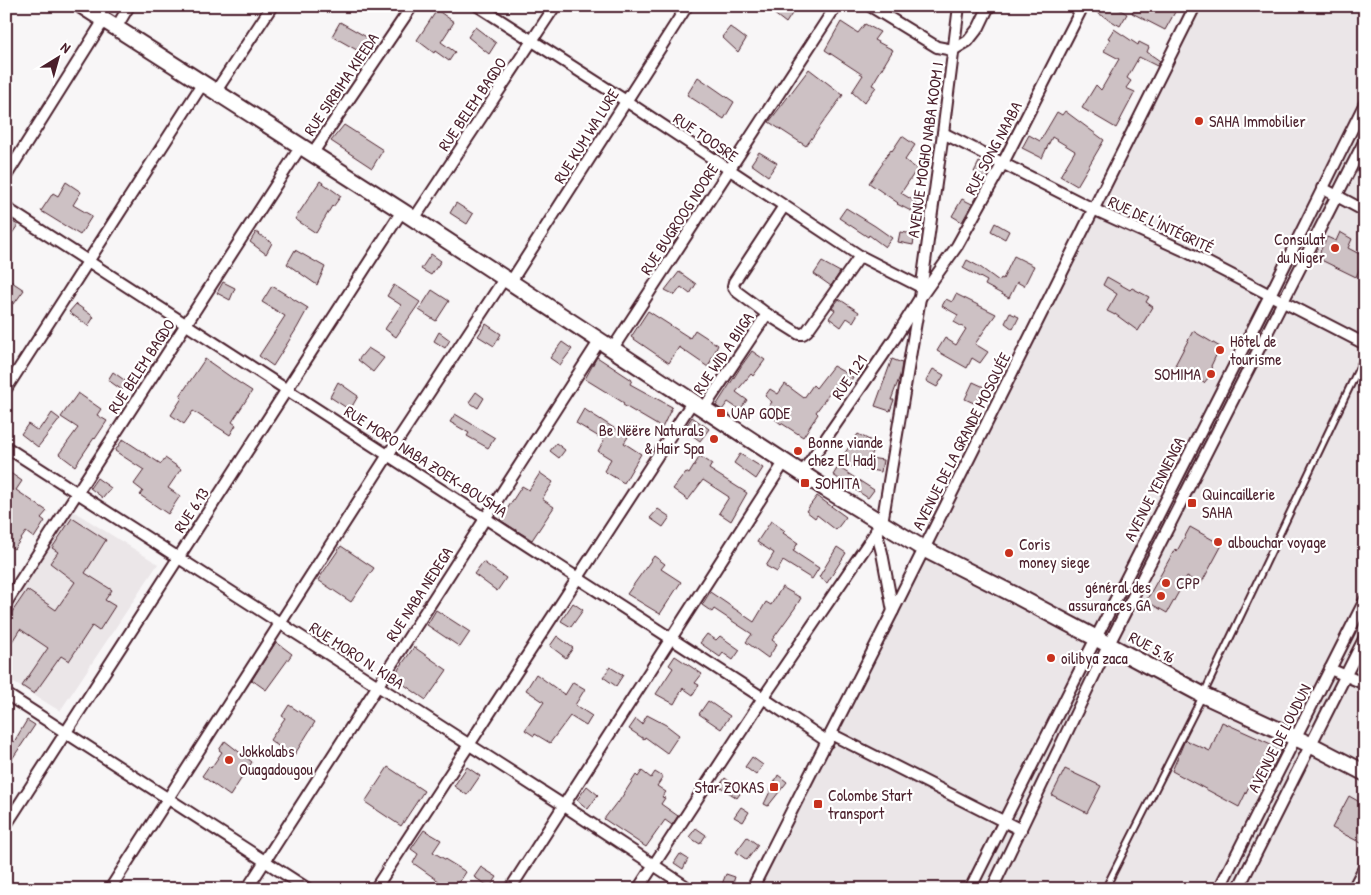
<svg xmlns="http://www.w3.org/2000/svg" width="1371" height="895" font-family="'Patrick Hand',sans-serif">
	<rect width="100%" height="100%" fill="#f8f6f7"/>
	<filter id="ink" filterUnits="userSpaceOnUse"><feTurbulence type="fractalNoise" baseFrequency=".02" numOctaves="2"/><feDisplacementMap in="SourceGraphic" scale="10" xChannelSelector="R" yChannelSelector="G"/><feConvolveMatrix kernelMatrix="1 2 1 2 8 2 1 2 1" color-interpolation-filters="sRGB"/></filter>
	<g filter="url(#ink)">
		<g fill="#ebe6e8">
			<path d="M1195,6H1365V889H752Z"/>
			<path d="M73,511L158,564L60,711L6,678V614Z"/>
		</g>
		<g fill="#cdc1c4" stroke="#4a1f2b">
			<path d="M764,6H797L786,23Z"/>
			<path d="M1090,6H1114L1127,14L1120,26L1089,8Z"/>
			<path d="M1135,6H1164L1175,12L1165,30L1132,13Z"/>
			<path d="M437,10L454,22L441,42L455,52L449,61L435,51L434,53L417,40Z"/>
			<path d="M340,22L370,39L362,53L332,36Z"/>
			<path d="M841,22L858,33L865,24L880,32L874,40L893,50L872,85L876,87L864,103L852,92L863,75L825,50Z"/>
			<path d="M475,27L496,43L489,54L468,37Z"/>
			<path d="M730,27L746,39L738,52L722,37Z"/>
			<path d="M1114,29L1138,45L1139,42L1149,47L1147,52L1160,61L1157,66L1139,57L1127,78L1131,81L1126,88L1135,92L1116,128L1082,108L1096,85L1101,90L1119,59L1104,51L1110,39L1108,38Z"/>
			<path d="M809,69L843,95L806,146L769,122Z"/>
			<path d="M698,77L734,102L724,119L687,95Z"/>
			<path d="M1065,111L1104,140L1077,186L1060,176L1075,151L1052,137L1042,158L1022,148L1029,135L1040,141L1057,112L1062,115Z"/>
			<path d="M344,125L383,150L372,168L331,141Z"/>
			<path d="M902,136L915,145L905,160L917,169L901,193L916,202L911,211L897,204L898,203L869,183L883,163L882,162L891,150L892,151Z"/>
			<path d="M759,152L777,163L768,176L751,164Z"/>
			<path d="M979,162L992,169L986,179L974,172Z"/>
			<path d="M320,181L341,196L333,207L332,206L316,233L295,219Z"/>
			<path d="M66,182L81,192L73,205L92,216L80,235L41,211L53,193L58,196Z"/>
			<path d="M962,199L972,204L962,222L952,216Z"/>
			<path d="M456,203L473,214L467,224L450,213Z"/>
			<path d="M846,208L875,226L892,238L885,247L869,235L868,237L839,218Z"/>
			<path d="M6,218L18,225L6,242Z"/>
			<path d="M995,223L1009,231L1005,239L991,231Z"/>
			<path d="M256,232L272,243L266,254L250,242Z"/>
			<path d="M900,232L915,234L913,245L898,242Z"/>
			<path d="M1340,232L1352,239L1348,248L1365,257L1356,277L1317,258L1327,237L1336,241Z"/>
			<path d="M295,250L325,267L317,285L287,264Z"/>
			<path d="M431,254L441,261L431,275L421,269Z"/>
			<path d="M1014,256L1034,266L1024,286L1017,282L1009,298L985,285L987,281L963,268L967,260L980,267L999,281L1001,278L1003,279Z"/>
			<path d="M822,262L840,272L831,286L814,274Z"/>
			<path d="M679,272L696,284L690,294L681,287L675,295L665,290Z"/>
			<path d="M1107,277L1130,290L1132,288L1149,297L1146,302L1153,307L1138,331L1115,314V315L1107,311L1117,294L1103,285Z"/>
			<path d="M6,278L24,290L14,304L6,298Z"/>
			<path d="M223,282L235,288L230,300L217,293Z"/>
			<path d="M394,285L420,302L396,337L385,329L401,305L387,296Z"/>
			<path d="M272,286L308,308L297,328L273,366L259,356L285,316L262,302Z"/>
			<path d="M432,290L449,301L436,321L419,310Z"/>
			<path d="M956,294L996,314L975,344L988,352L980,363L972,358L967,368L937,351L945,338L956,345L966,329L954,322L958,315L942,306L946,299L952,302Z"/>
			<path d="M839,299L859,312L853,322L847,318L841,327L829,318L835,310L832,308Z"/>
			<path d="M76,304L94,317L88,326L69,312Z"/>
			<path d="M648,311L690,338L695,330L718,345L708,367L679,347L669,363L631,337Z"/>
			<path d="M1010,313L1019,317L1013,329L1005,323Z"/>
			<path d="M486,324L501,334L494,346L478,336Z"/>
			<path d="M1193,331L1220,347L1211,366L1213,372L1204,383L1175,365Z"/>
			<path d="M439,332L450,340L445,348L434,341Z"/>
			<path d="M562,342L572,349L560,365L550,358Z"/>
			<path d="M368,348L384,358L373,372L358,360Z"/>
			<path d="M752,351L765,360L753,376L751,374L736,392L747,400L740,410L728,402L722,410L716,406L742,365Z"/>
			<path d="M597,357L632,380L630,384L672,407L662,428L623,405L624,403L585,379Z"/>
			<path d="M205,359L238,382L252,391L232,422L236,425L230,435L193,411L184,424L171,415L182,398L180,396Z"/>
			<path d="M892,359L902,363L900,376L891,400H894L890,411L875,406Z"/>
			<path d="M833,366L853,377L847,387L838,382L816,412L818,414L803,437L781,423V424L765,411L772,402L765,396L770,389L778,394L785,384L804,398L813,385L816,388Z"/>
			<path d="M933,369L944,375L937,387L926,381Z"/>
			<path d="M113,372L127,382L122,390L108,380Z"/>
			<path d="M338,382L358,396L350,410L330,397Z"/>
			<path d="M973,382L984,387L976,404L965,399Z"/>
			<path d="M476,392L484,398L478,408L469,402Z"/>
			<path d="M78,393L101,409L97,415L107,421L95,439L94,438L75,466L59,454L78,428L61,417Z"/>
			<path d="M584,409L628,437L624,443L641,454L624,483L604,471L611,459L598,451L604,440L576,423Z"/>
			<path d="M52,413L60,419L38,447L21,434L28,424L38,431L43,424L44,425Z"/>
			<path d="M455,414L495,438L488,448L467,436L469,433L450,422Z"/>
			<path d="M692,417L709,429L700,441L684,429Z"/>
			<path d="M858,434L877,444L870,458L883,460L881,472L840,464L844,458L842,457Z"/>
			<path d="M123,439L161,464L165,458L181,469L168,488L180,496L168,514L140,495L143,491L134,484L144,470L115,451Z"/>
			<path d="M556,443L565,450L559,458L550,451Z"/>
			<path d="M740,454L763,468L756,479L734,463Z"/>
			<path d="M700,456L712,464L709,469L747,493L731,521L719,513L729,497L703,480L688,500L673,489L686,472L689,474Z"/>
			<path d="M838,467L874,490L868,498L833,475Z"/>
			<path d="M6,470L22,481L16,490L47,511L41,518L45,521L34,538L26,532L14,549L6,544Z"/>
			<path d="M540,473L553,482L542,499L554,507L532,540L500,520L522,486L529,490Z"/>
			<path d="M97,478L111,488L103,498L90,488Z"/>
			<path d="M817,496L846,517L836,530L817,515L815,518L806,511Z"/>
			<path d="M658,509L670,517L663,527L650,518Z"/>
			<path d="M72,518L106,540L85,573L112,590L105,600L115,606L99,631L92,626L69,661L61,656L34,694L22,686L48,648L20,629L6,651V621L27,590L56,610L75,582L50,563L58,552L52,548Z"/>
			<path d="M771,521L785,531L783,533L798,543L793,551L819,568L812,579L783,561L777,572L766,566L774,553L757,542Z"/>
			<path d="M1190,527L1222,545L1201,584L1187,577L1167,613L1146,601L1175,549L1177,551Z"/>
			<path d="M341,546L374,568L351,602L318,580Z"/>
			<path d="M837,547L846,553L827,583L819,577Z"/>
			<path d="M654,556L665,564L661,569L681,582L660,614L627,594Z"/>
			<path d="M483,562L506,578L497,591L474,574Z"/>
			<path d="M782,587L801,598L795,608L772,640L777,644L768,658L746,642L752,634L714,609L712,612L702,605L710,592L754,622L766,602L771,605Z"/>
			<path d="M573,603L583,610L571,627L561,621Z"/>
			<path d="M436,610L470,632L460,647L427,625Z"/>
			<path d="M707,634L716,640L720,636L740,650L733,660L723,653L720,657L700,643Z"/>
			<path d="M557,636L573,648L566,658L550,646Z"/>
			<path d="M276,642L292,654L266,690L252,680Z"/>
			<path d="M414,647L447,670L426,700L393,677Z"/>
			<path d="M675,656L702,674L695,683L699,685L693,695L683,688L674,704L656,694L673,668L669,665Z"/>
			<path d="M610,667L623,675L616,686L603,677Z"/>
			<path d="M536,674L565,695L573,682L585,689L575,705L592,716L586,726L570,716L550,743L535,734L534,736L525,730L544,702L526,690Z"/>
			<path d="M708,701L730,716L721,729L699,714Z"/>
			<path d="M289,705L315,722L293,757L270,740L285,718L282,716Z"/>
			<path d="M647,715L666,725L679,735L667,753L645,737L644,739L629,729L636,719L642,724Z"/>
			<path d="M27,720L35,725L6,768V737L14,742Z"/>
			<path d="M1222,722L1282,749L1268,777L1256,772L1239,807L1172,771L1185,740L1210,751Z"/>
			<path d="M225,741L252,762L230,796L202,776L209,766L211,768L222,752L219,750Z"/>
			<path d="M752,757L763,765L756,775L745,767Z"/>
			<path d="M388,767L424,791L401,826L365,802Z"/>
			<path d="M467,767L480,776L467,795L454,786Z"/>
			<path d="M1065,769L1101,786L1087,813L1052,795Z"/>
			<path d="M642,771L651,778L655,772L663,777L657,786L666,792L662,797L665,798L661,804L678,816L672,825L665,820L646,847L604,819L617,802L618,803L636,775L638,777Z"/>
			<path d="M778,775L787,782L768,806L764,804Z"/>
			<path d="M725,778L742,791L737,798L719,786Z"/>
			<path d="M587,786L598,795L588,809L577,800Z"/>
			<path d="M1349,796L1365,805V845L1332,828Z"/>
			<path d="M741,807L749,812L743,822L734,817Z"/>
			<path d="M696,828L706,835L700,844L689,837Z"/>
			<path d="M424,830L441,840L433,852L466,872L455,889H450L413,863L418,854L411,849Z"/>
			<path d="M747,837L758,845L747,860L736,852Z"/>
			<path d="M680,854L688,859L683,869L674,863Z"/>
			<path d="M481,867L497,877L490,887L474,877Z"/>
			<path d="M726,874L735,877L731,889H720Z"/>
		</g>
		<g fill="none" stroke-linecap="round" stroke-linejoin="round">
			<defs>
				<path id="service" d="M1105,889L1203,695L1365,355"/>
				<g id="minor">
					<path d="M478,6L626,101L860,256L921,287"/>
					<path d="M870,6L937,47L953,50L968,41L979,27L989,6"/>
					<path d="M116,28L129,6"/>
					<path d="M216,91L272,6"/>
					<path d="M943,133L1093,209L1185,251L1365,344"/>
					<path d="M312,154L412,6"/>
					<path d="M6,176L104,20"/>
					<path d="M1322,188L1365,211"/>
					<path d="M784,206L734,282L733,286L736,291L767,314L799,334H803L807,331L860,256"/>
					<path d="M6,208L763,698L828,742"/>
					<path d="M414,219L555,6"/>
					<path d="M510,283L687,6"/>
					<path d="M613,348L836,6"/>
					<path d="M6,389L203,83"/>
					<path d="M704,408L767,314"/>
					<path d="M6,447L563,805L690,889"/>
					<path d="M802,473L895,338L920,298L957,246L1003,163L1083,6"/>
					<path d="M876,530L882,553L893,611"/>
					<path d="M6,603L301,146"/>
					<path d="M1330,669L1365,684"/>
					<path d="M6,694L308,889"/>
					<path d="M831,734L1021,830"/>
					<path d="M6,825L402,211"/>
					<path d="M110,889L388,455L504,279"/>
					<path d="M247,889L600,340"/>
					<path d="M375,889L693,401"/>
					<path d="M510,889L785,461"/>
					<path d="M638,889L763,698L882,523L920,298L943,133L959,6"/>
					<path d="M752,889L893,611L1195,6"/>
					<path d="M970,889L1096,638L1270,295L1365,103"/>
					<path d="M992,889L1109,644L1365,140"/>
					<path d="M1219,889L1365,600"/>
					<path d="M1238,889L1365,637"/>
					<path d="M1353,889L1365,866"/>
				</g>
				<path id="secondary" d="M82,6L402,211L826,489L924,549L1013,594L1203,695L1311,745L1365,773"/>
			</defs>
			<use href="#service" stroke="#4a1f2b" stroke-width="9"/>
			<use href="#minor" stroke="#4a1f2b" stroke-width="14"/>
			<use href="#secondary" stroke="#4a1f2b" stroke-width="19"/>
			<use href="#service" stroke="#fff" stroke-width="5"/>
			<use href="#minor" stroke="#fff" stroke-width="10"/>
			<use href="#secondary" stroke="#fff" stroke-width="15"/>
		</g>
	</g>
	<g fill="#c8321e" stroke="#fff" stroke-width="2">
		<circle cx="1199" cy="121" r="5"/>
		<circle cx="1335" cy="248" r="5"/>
		<circle cx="1220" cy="350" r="5"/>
		<circle cx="1211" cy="374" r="5"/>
		<rect x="716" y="408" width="10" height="10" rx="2.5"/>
		<circle cx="714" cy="439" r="5"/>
		<circle cx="798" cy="451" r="5"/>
		<rect x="800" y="478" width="10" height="10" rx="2.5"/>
		<rect x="1187" y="498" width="10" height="10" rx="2.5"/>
		<circle cx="1218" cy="542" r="5"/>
		<circle cx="1009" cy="553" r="5"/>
		<circle cx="1166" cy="583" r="5"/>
		<circle cx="1161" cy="596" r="5"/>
		<circle cx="1051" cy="658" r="5"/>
		<circle cx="229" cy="760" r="5"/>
		<rect x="769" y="782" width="10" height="10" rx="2.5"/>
		<rect x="813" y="799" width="10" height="10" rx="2.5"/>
	</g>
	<g text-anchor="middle" stroke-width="4.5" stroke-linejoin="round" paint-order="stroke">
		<g font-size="16" fill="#4a1f2b" stroke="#fff">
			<text transform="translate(341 84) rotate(-56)" y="6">RUE SIRBIMA KIEEDA</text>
			<text transform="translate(472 104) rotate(-56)" y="6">RUE BELEM BAGDO</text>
			<text transform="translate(586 136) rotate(-58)" y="6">RUE KUM WA LURE</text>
			<text transform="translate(706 137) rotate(34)" y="6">RUE TOOSRE</text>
			<text transform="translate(993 148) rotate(-62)" y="6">RUE SONG NAABA</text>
			<text transform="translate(925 150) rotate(-82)" y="6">AVENUE MOGHO NABA KOOM I</text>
			<text transform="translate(679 219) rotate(-57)" y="6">RUE BUGROOG NOORE</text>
			<text transform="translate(1161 224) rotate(25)" y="6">RUE DE L'INTÉGRITÉ</text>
			<text transform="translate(723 353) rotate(-56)" y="6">RUE WID A BIIGA</text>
			<text transform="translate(141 366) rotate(-57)" y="6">RUE BELEM BAGDO</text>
			<text transform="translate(849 377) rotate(-56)" y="6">RUE 1.21</text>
			<text transform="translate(961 441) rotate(-63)" y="6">AVENUE DE LA GRANDE MOSQUÉE</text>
			<text transform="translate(426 461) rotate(33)" y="6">RUE MORO NABA ZOEK-BOUSMA</text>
			<text transform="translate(1154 489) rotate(-63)" y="6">AVENUE YENNENGA</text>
			<text transform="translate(191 510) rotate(-57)" y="6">RUE 6.13</text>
			<text transform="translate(419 594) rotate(-57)" y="6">RUE NABA NEDEGA</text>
			<text transform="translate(1152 647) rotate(28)" y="6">RUE 5.16</text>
			<text transform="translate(357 655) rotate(33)" y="6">RUE MORO N. KIBA</text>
			<text transform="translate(1279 738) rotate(-63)" y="6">AVENUE DE LOUDUN</text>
		</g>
		<g font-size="16" fill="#4a1f2b" stroke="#fff" text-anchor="start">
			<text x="1209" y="127">SAHA Immobilier</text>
			<text x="1325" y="245" text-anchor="end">Consulat<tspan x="1325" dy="18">du Niger</tspan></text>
			<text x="1230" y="347">Hôtel de<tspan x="1230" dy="18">tourisme</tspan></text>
			<text x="1201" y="380" text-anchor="end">SOMIMA</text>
			<text x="731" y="419">UAP GODE</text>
			<text x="704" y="436" text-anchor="end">Be Nëëre Naturals<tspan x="704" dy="18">&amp; Hair Spa</tspan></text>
			<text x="808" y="448">Bonne viande<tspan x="808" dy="18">chez El Hadj</tspan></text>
			<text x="815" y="489">SOMITA</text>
			<text x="1202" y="500">Quincaillerie<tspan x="1202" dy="18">SAHA</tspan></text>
			<text x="1228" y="548">albouchar voyage</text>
			<text x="1019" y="550">Coris<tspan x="1019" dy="18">money siege</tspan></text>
			<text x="1176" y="589">CPP</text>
			<text x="1151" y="593" text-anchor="end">général des<tspan x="1151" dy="18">assurances GA</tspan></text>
			<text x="1061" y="664">oilibya zaca</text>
			<text x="239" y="757">Jokkolabs<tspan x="239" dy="18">Ouagadougou</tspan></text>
			<text x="764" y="793" text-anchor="end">Star ZOKAS</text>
			<text x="828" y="801">Colombe Start<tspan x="828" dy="18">transport</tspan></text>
		</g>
	</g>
	<rect width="1371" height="895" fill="none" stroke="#fff" stroke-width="25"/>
	<rect x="12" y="12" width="1346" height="870" fill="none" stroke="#4a1f2b" stroke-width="2" filter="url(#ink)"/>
	<g transform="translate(58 58) rotate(37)" stroke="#ffffff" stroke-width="4" paint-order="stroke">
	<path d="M0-4L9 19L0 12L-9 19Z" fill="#4a1f2b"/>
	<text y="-8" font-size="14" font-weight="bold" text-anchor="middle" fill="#4a1f2b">N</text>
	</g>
</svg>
